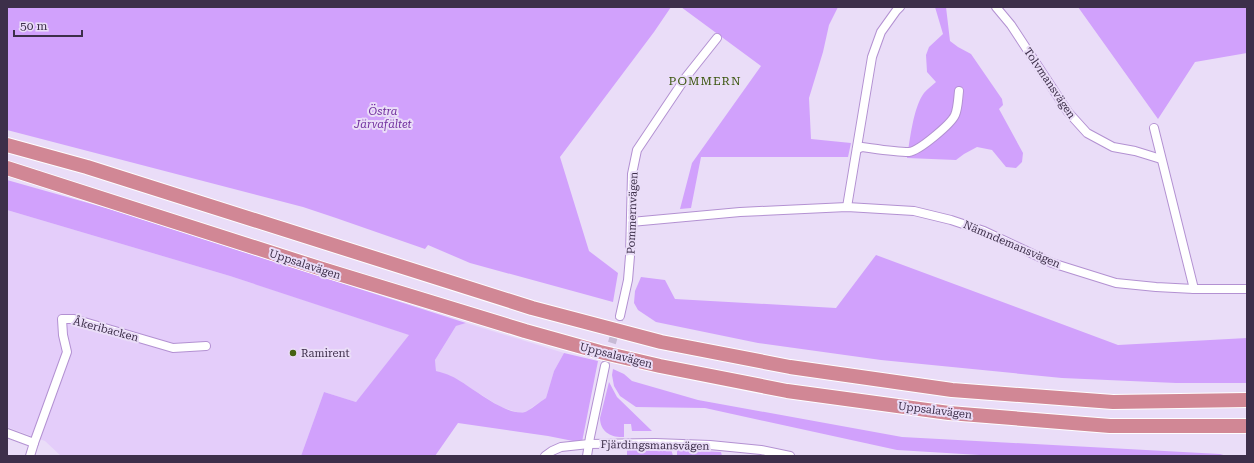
<svg xmlns="http://www.w3.org/2000/svg" width="1254" height="463" font-family="'Roboto Serif',serif">
	<rect width="100%" height="100%" fill="#eaddf8"/>
	<g fill="#e4cdfa">
		<path d="M7,210L230,276L410,335L356,402L324,392L301,456H61L45,441L7,427Z"/>
		<path d="M466,323L564,353L554,371L546,398L531,408L528,411L520,413L501,407L451,376L436,371L435,360L456,326Z"/>
	</g>
	<g fill="#d1a1fc">
		<path d="M7,7H671L654,32L560,157L589,251L618,273L613,302L470,263L428,245L425,249L336,218L303,207L7,130Z"/>
		<path d="M681,7H838L829,25L823,52L809,98L811,139L851,143L848,157H701L691,208L680,209L692,163L761,66Z"/>
		<path d="M935,7H946L950,41L958,47L971,54L1002,99L1003,105L999,109L1023,153L1022,162L1016,168L1006,167L992,150L977,147L964,154L956,160L907,158C910,140 913,108 924,93C927,89 932,86 936,82L927,72L926,55L929,47L943,34Z"/>
		<path d="M1078,7H1247V53L1195,62L1158,119Z"/>
		<path d="M7,180L113,210L466,323L456,326L435,360L436,371C441,372 447,374 451,376C469,384 505,417 525,412C529,411 541,401 546,398L554,371L564,353L598,361L582,442L573,441L548,436L458,423L435,456H301L324,392L356,402L409,335L230,276L7,210Z"/>
		<path d="M876,255L1118,345L1247,338V383H1176L1062,378L881,360L758,343L656,322L638,310L634,303L635,291L641,277L665,280L675,299L836,308Z"/>
		<path d="M613,369L624,374L632,381L698,400L902,437L1220,454L1227,456H996L897,450L705,408L636,407L620,396L614,386L612,375Z"/>
		<path d="M609,382L617,397L652,431H632L631,424H624V437C612,438 600,432 600,418Z"/>
		<path d="M671,449L673,456H627V450Z"/>
		<path d="M677,450L721,452L722,456H677Z"/>
	</g>
	<g fill="none" stroke-linecap="round" stroke-linejoin="round">
		<path stroke="#c7bad5" stroke-width="8" stroke-dasharray="8 4" stroke-linecap="butt" d="M605,366L620,316"/>
		<defs>
			<g id="street">
				<path d="M996,7L1011,25L1068,112L1087,133L1113,147L1135,151L1161,159"/>
				<path d="M1154,128L1194,289"/>
				<path d="M857,149L862,147C877,149 895,152 909,152C919,151 951,124 955,115C958,108 958,99 959,91"/>
				<path d="M847,207L872,57L881,32L896,11L900,7"/>
				<path d="M631,222L740,212L847,207L914,211L951,220L984,231L1052,263L1116,283L1156,287L1194,289H1247"/>
				<path d="M620,316L628,280L630,256L632,174L637,150L686,77L717,38"/>
				<path d="M7,433L34,443L30,456"/>
				<path d="M34,443L67,352L63,335L62,319H74L173,348L206,346"/>
				<path d="M545,456L552,451L561,447L589,444L655,443L710,445L761,450L790,456"/>
				<path d="M587,456L590,437L605,366"/>
			</g>
			<g id="highway">
				<path d="M7,145L87,167L532,308L661,342L790,367L952,390L1113,402L1247,400"/>
				<path d="M7,168L319,268L525,331L600,352L660,366L787,391L949,413L1110,426H1247"/>
			</g>
		</defs>
		<use href="#street" stroke="#b391d2" stroke-width="10"/>
		<use href="#highway" stroke="#fff" stroke-width="16"/>
		<use href="#street" stroke="#fff" stroke-width="8"/>
		<use href="#highway" stroke="#d18795" stroke-width="14"/>
	</g>
	<circle fill="#456113" stroke="#eaddf8" stroke-width="1.5" cx="293" cy="353" r="4"/>
	<g text-anchor="middle" stroke-width="4" stroke-linejoin="round" paint-order="stroke">
		<g font-size="11" fill="#3d2f4a" stroke="#eaddf8">
			<text transform="translate(1050 83) rotate(56)" y="4">Tolvmansvägen</text>
			<text transform="translate(632 213) rotate(-88)" y="4">Pommernvägen</text>
			<text transform="translate(1012 244) rotate(23)" y="4">Nämndemansvägen</text>
			<text transform="translate(305 264) rotate(18)" y="4">Uppsalavägen</text>
			<text transform="translate(106 329) rotate(15)" y="4">Åkeribacken</text>
			<text transform="translate(616 355) rotate(14)" y="4">Uppsalavägen</text>
			<text transform="translate(935 410) rotate(7)" y="4">Uppsalavägen</text>
			<text transform="translate(655 445) rotate(1)" y="4">Fjärdingsmansvägen</text>
		</g>
		<g font-size="11" font-style="italic" fill="#702e9d" stroke="#eaddf8">
			<text x="383" y="115">Östra<tspan x="383" dy="13">Järvafältet</tspan></text>
		</g>
		<g font-size="11" fill="#3d2f4a" stroke="#eaddf8" text-anchor="start">
			<text x="301" y="357">Ramirent</text>
		</g>
		<g font-size="12" letter-spacing="1" fill="#3d5710" stroke="#eaddf8">
			<text x="705" y="85">POMMERN</text>
		</g>
	</g>
	<rect width="1254" height="463" fill="none" stroke="#3d2f4a" stroke-width="16"/>
	<path d="M14 30v6h68v-6" fill="none" stroke="#3d2f4a" stroke-width="2"/>
	<text x="20" y="30" font-size="12" fill="#3d2f4a" stroke="#eaddf8" stroke-width="3" paint-order="stroke">50 m</text>
</svg>
